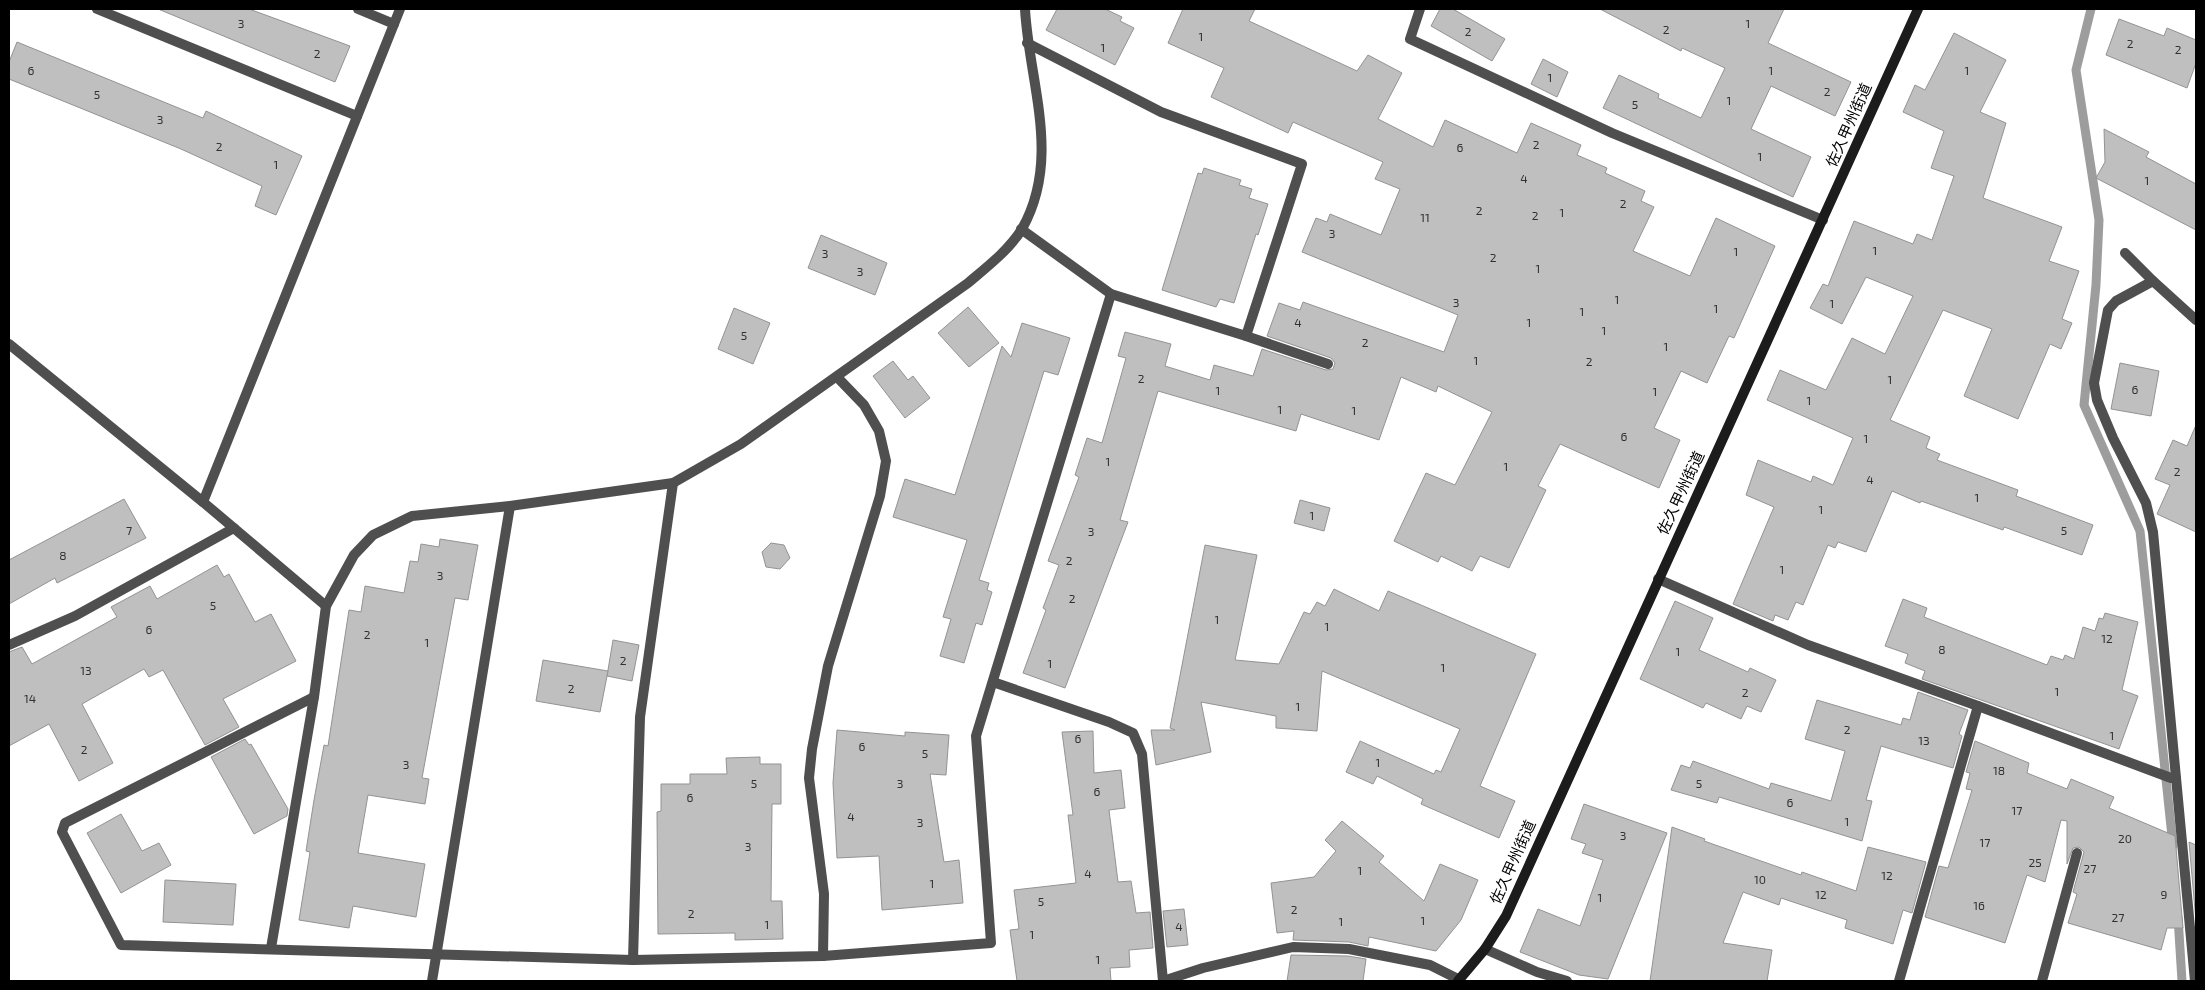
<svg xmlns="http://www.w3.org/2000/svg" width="2205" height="990" font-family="'Exo 2','Noto Sans JP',sans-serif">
	<rect width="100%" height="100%" fill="#fff"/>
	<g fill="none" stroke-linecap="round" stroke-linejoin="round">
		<g stroke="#9d9d9d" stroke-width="9">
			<path d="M2091,9L2076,70L2099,220L2096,285L2084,405L2140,531L2173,846"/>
			<path d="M2178,917L2182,981"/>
		</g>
	</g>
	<g fill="#bfbfbf" stroke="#939393">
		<path d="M158,9H249L350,46L335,82Z"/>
		<path d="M1057,9H1105L1122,17L1120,21L1134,28L1115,65L1046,30Z"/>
		<path d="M1183,9H1255L1249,21L1357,71L1368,55L1402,73L1378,119L1433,147L1445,120L1517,153L1531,123L1581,145L1577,155L1607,168L1605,173L1645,191L1641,201L1654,207L1633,251L1690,276L1716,218L1775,246L1734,338L1729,336L1707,383L1681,371L1654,428L1680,440L1659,488L1560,444L1538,486L1546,490L1509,568L1480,556L1472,571L1441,556L1438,562L1394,541L1426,473L1455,485L1492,412L1438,386L1436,392L1401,377L1379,440L1301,414L1296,431L1158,391L1120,520L1128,522L1065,688L1023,673L1046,610L1043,608L1059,565L1048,561L1079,477L1075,475L1087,438L1102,443L1126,358L1118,356L1125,332L1171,344L1165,366L1210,380L1214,365L1253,376L1262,349L1326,370L1333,369L1335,363L1331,358L1267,336L1279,303L1300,310L1303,302L1444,352L1458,315L1302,252L1316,218L1327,222L1330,214L1381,235L1400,189L1375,179L1383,162L1293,122L1288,133L1211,97L1224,68L1168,43Z"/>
		<path d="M1440,9H1453L1505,39L1492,61L1431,26Z"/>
		<path d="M1600,9H1784L1768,43L1851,82L1835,116L1771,86L1751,129L1811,157L1793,197L1603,108L1619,75L1659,94L1658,98L1701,118L1725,68L1682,48L1681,51Z"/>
		<path d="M2119,19L2164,36L2167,28L2196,40V63L2187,88L2106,55Z"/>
		<path d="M1954,33L2006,60L1980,112L2006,123L1983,198L2062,227L2049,261L2079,271L2062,319L2072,323L2061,349L2050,344L2018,419L1964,396L1992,329L1943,310L1890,420L1930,437L1926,448L1940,454L1937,460L2018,490L2016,496L2093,525L2082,555L2004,527L2003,530L1921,501L1920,503L1892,491L1866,552L1838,542L1835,548L1828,545L1803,605L1796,602L1788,620L1775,615L1773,621L1733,604L1774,507L1746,495L1758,460L1811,482L1813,476L1833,485L1853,438L1767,400L1780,370L1826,390L1852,338L1885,354L1913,296L1866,277L1842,324L1810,308L1823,284L1828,286L1854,221L1913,244L1917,234L1932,240L1954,176L1931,168L1944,131L1903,112L1915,85L1925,90Z"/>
		<path d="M17,42L203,118L206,111L302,156L276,215L255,206L262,186L181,149L9,79V62Z"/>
		<path d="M1543,59L1568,72L1557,97L1531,84Z"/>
		<path d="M2104,129L2149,152L2146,157L2196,184V230L2096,178L2105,162Z"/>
		<path d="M1204,168L1241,180L1239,185L1252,189L1249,198L1268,204L1258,235L1256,234L1234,303L1220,299L1216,307L1162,290L1198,173L1202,174Z"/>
		<path d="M821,235L887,263L875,295L808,268Z"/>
		<path d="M968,307L999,343L969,367L938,333Z"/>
		<path d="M734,308L770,323L753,364L718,349Z"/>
		<path d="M1022,323L1070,338L1058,375L1044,371L979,580L989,583L987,590L992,592L982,625L976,623L964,663L940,656L951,619L943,617L967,540L893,517L905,479L955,495L1002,346L1011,357Z"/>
		<path d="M893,361L908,380L913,376L930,398L905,418L873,376Z"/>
		<path d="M2120,363L2159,371L2151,416L2111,409Z"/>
		<path d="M2196,425V532L2157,514L2170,485L2155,479L2173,440L2187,446Z"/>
		<path d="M124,499L146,538L57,583L55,578L9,604V560Z"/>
		<path d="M1300,500L1330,508L1324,531L1294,523Z"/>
		<path d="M440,539L478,545L468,600L455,598L422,778L429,779L425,804L368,795L358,853L425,864L416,917L353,906L349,928L299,920L310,852L306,851L314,800L324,745L328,746L349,610L361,612L365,586L404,593L410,561L418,562L421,544L439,547Z"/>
		<path d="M771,543L784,545L790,558L780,569L766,567L762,552Z"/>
		<path d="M1205,545L1257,555L1235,660L1279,664L1304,612L1310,614L1317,602L1325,606L1334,589L1379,611L1388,591L1536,654L1480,786L1515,801L1499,838L1421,804L1423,799L1377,776L1373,784L1346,772L1360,741L1434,774L1436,770L1441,772L1460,729L1322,671L1317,731L1276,728V716L1201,702L1211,752L1156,765L1151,730H1175L1170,728Z"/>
		<path d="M217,565L224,577L229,574L255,622L271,614L296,661L223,699L239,727L205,745L163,670L149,677L144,669L82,704L113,763L79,781L49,724L9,746V652L22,647L32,664L117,617L111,607L150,586L157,599Z"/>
		<path d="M1903,599L1927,608L1924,617L2047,665L2051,656L2063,660L2065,655L2074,659L2083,627L2095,631L2099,618L2103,619L2105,613L2138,622L2122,690L2138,696L2119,749L1922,679L1925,671L1905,663L1908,654L1885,646Z"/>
		<path d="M1675,601L1713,618L1699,650L1748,672L1750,668L1776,680L1761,712L1747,706L1741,719L1706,703L1703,708L1640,679Z"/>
		<path d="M613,640L639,645L632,681L607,676Z"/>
		<path d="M543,660L608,671L600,712L536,701Z"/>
		<path d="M1918,692L1968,710L1959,734L1962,736L1953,768L1881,746L1866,800L1872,801L1862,841L1719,797L1717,803L1671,790L1681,765L1690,768L1693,761L1769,789L1771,783L1831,801L1845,751L1805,739L1817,700L1901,725L1903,718L1910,720Z"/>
		<path d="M837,730L905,736V732L949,735L946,775L930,774L944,862L959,860L963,903L882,910L879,856L837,858L833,783Z"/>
		<path d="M1093,731L1094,773L1121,770L1125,808L1109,810L1118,882L1131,881L1136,913L1150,912L1153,948L1129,950L1130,967L1110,968L1111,981H1017L1010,930L1019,929L1014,890L1076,883L1068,815H1073L1062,732Z"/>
		<path d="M245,739L249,745L251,744L288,809L287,816L254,834L211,757Z"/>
		<path d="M1975,741L2029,763L2027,773L2067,789L2071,779L2114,797L2109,808L2175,836L2183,928H2167L2161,950L2068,923L2077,894L2073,892L2084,852L2079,847L2073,848L2067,864V821L2061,820L2045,882L2027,875L2005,943L1925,917L1939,866L1948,868L1972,790L1966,789L1970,773L1966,772Z"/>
		<path d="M760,757V764H781V804H772L771,901H782L783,939L735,940V933L658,934L657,812L661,811V784H690V774H727L726,758Z"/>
		<path d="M1584,804L1667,833L1608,979L1579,975L1520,952L1538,909L1580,926L1603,860L1582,853L1586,844L1571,839Z"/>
		<path d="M121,814L142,851L159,843L171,865L121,893L87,833Z"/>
		<path d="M1342,821L1384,856L1379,862L1424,901L1440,864L1478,880L1461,920L1436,951L1369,937L1368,946L1349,942L1293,940L1294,931L1277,933L1271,883L1314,877L1336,851L1325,840Z"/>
		<path d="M1672,827L1705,839L1704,841L1801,875L1802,872L1856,891L1868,847L1926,862L1912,913L1903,910L1893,944L1845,928L1847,920L1781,898L1779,905L1743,892L1723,943L1772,950L1767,981H1650Z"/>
		<path d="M2189,842L2196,845V921Z"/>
		<path d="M165,880L236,884L233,925L163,922Z"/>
		<path d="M1184,909L1188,945L1167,947L1163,911Z"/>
		<path d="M1291,955L1348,956L1366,959L1363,981H1287Z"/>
	</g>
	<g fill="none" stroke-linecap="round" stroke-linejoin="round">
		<path stroke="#4f4f4f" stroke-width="10" d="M2042,981L2077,853"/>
		<g stroke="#4f4f4f" stroke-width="10">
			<path d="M97,9L357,116"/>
			<path d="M358,9L394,24"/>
			<path d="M1420,9L1410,39L1612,133L1823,220"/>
			<path d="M1021,229L1111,294L1246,336L1302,164L1161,112L1027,43"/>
			<path d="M2125,253L2153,281"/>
			<path d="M1246,336L1328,364"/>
			<path d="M9,344L203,502L400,9"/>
			<path d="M203,502L326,606"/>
			<path d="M1658,579L1808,645L1978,706L2171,778H2176"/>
			<path d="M9,645L75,616L234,528"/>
			<path d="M993,682L1109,722L1133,733L1142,754L1163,981"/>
			<path d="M314,697L65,823L62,832L121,945L633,960L823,956L991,943L976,736L1111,294"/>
			<path d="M271,948L314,697L326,606L354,555L373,535L412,516L510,506L673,483L741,444L968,283C987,267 1009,250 1022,229C1062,158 1029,83 1025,9"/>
			<path d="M1485,949L1537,972L1567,981"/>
			<path d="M823,956L824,894L809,778L812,749L828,666L880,496L886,461L879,431L864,405L838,378"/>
			<path d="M633,960L640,717L673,483"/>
			<path d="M432,981L510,506"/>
			<path d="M1163,981L1203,968L1293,947L1349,949L1430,965L1460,980"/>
			<path d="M1899,981L1978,706"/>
			<path d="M2195,981L2153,532L2146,503L2113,438L2097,400L2094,383L2108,310L2116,301L2153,281L2196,320"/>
		</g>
		<path stroke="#1c1c1c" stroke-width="10" d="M1458,981L1485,949L1506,916L1918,9"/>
	</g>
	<g text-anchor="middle" stroke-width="4" stroke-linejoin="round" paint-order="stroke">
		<g font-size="12" fill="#303030">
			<text x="241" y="28">3</text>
			<text x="1748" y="28">1</text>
			<text x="1666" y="34">2</text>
			<text x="1468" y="36">2</text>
			<text x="1201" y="41">1</text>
			<text x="2130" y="48">2</text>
			<text x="1103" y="52">1</text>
			<text x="2178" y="54">2</text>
			<text x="317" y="58">2</text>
			<text x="31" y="75">6</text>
			<text x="1771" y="75">1</text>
			<text x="1967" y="75">1</text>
			<text x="1550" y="82">1</text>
			<text x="1827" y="96">2</text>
			<text x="97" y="99">5</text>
			<text x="1729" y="105">1</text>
			<text x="1635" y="109">5</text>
			<text x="160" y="124">3</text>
			<text x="1536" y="149">2</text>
			<text x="219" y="151">2</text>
			<text x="1460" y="152">6</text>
			<text x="1760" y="161">1</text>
			<text x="276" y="169">1</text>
			<text x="1524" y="183">4</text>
			<text x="2147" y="185">1</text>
			<text x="1623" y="208">2</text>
			<text x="1479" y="215">2</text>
			<text x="1562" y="217">1</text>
			<text x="1535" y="220">2</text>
			<text x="1425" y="222">11</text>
			<text x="1332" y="238">3</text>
			<text x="1875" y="255">1</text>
			<text x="1736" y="256">1</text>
			<text x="825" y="258">3</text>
			<text x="1493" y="262">2</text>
			<text x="1538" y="273">1</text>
			<text x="860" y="276">3</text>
			<text x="1617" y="304">1</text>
			<text x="1456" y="307">3</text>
			<text x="1832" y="308">1</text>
			<text x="1716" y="313">1</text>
			<text x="1582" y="316">1</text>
			<text x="1298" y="327">4</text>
			<text x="1529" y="327">1</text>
			<text x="1604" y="335">1</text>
			<text x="744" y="340">5</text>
			<text x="1365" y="347">2</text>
			<text x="1666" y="351">1</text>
			<text x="1476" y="365">1</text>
			<text x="1589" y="366">2</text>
			<text x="1141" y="383">2</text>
			<text x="1890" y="384">1</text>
			<text x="2135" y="394">6</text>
			<text x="1218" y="395">1</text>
			<text x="1655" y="396">1</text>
			<text x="1809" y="405">1</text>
			<text x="1280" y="414">1</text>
			<text x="1354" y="415">1</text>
			<text x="1624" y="441">6</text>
			<text x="1866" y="443">1</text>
			<text x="1108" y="466">1</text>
			<text x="1506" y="471">1</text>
			<text x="2177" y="476">2</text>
			<text x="1870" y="484">4</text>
			<text x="1977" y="502">1</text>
			<text x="1821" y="514">1</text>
			<text x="1312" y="520">1</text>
			<text x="129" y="535">7</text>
			<text x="2064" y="535">5</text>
			<text x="1091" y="536">3</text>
			<text x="63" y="560">8</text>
			<text x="1069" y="565">2</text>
			<text x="1782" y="574">1</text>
			<text x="440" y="580">3</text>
			<text x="1072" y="603">2</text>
			<text x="213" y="610">5</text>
			<text x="1217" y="624">1</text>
			<text x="1327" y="631">1</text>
			<text x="149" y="634">6</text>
			<text x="367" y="639">2</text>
			<text x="2107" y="643">12</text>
			<text x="427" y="647">1</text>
			<text x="1942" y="654">8</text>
			<text x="1678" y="656">1</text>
			<text x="623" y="665">2</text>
			<text x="1050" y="668">1</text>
			<text x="1443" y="672">1</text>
			<text x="86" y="675">13</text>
			<text x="571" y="693">2</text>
			<text x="2057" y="696">1</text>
			<text x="1745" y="697">2</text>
			<text x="30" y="703">14</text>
			<text x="1298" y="711">1</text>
			<text x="1847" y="734">2</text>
			<text x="2112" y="740">1</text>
			<text x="1078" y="743">6</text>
			<text x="1924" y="745">13</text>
			<text x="862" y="751">6</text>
			<text x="84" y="754">2</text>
			<text x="925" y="758">5</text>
			<text x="1378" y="767">1</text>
			<text x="406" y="769">3</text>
			<text x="1999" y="775">18</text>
			<text x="754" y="788">5</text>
			<text x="900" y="788">3</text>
			<text x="1699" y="788">5</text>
			<text x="1097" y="796">6</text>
			<text x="690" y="802">6</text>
			<text x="1790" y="807">6</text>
			<text x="2017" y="815">17</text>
			<text x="851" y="821">4</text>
			<text x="1847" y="826">1</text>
			<text x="920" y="827">3</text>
			<text x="1623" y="840">3</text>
			<text x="2125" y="843">20</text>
			<text x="1985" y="847">17</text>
			<text x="748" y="851">3</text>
			<text x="2035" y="867">25</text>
			<text x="2090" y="873">27</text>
			<text x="1360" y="875">1</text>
			<text x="1088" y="878">4</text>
			<text x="1887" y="880">12</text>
			<text x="1760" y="884">10</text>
			<text x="932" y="888">1</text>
			<text x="1821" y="899">12</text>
			<text x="2164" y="899">9</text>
			<text x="1600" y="902">1</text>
			<text x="1041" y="906">5</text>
			<text x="1979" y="910">16</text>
			<text x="1294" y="914">2</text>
			<text x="691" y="918">2</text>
			<text x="2118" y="922">27</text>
			<text x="1423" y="925">1</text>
			<text x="1341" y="926">1</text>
			<text x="767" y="929">1</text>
			<text x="1179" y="931">4</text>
			<text x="1032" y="939">1</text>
			<text x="1098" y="964">1</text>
		</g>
		<g font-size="15" fill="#000" stroke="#fff">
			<text transform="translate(1849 125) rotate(-66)" y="5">佐久甲州街道</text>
			<text transform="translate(1681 493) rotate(-65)" y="5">佐久甲州街道</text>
			<text transform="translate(1513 862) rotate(-66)" y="5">佐久甲州街道</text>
		</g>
	</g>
	<rect width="2205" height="990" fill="none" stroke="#000000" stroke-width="20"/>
</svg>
